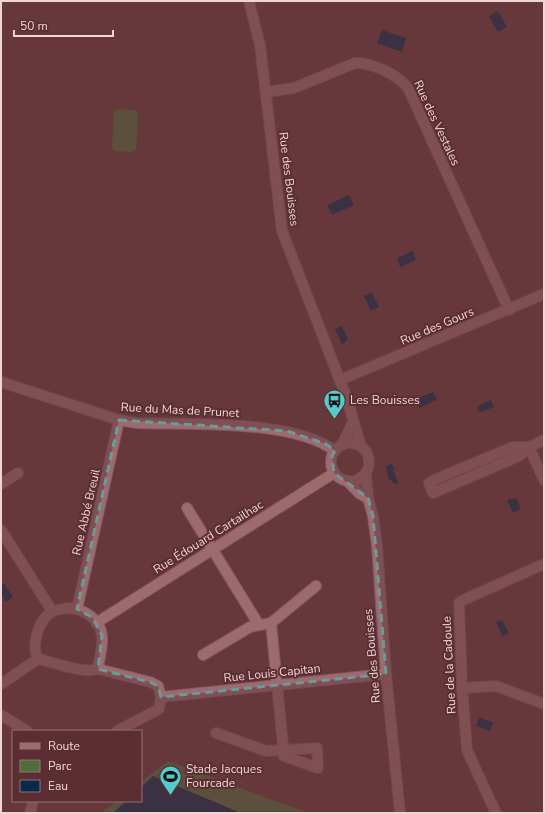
<svg xmlns="http://www.w3.org/2000/svg" width="545" height="814" font-family="'Nunito Sans',sans-serif">
	<rect width="100%" height="100%" fill="#66383d"/>
	<g fill="#506e3c">
		<path d="M118,109L135,110L138,114L136,150L132,152L115,151L112,148L114,112Z"/>
		<path d="M168,761L308,813H100L117,801H141V782Z"/>
	</g>
	<g fill="#0b294b">
		<path d="M498,11L507,27L498,32L489,16Z"/>
		<path d="M382,30L406,38L402,52L377,43Z"/>
		<path d="M349,195L354,205L332,215L327,205Z"/>
		<path d="M413,251L416,260L400,267L397,258Z"/>
		<path d="M372,293L379,307L371,311L364,296Z"/>
		<path d="M342,326L348,339L342,345L335,329Z"/>
		<path d="M433,392L437,400L419,408L415,399Z"/>
		<path d="M491,400L494,407L481,412L478,411V406Z"/>
		<path d="M392,464L395,469L393,470L399,484L393,483L388,477L386,466Z"/>
		<path d="M516,498L521,509L513,513L507,500Z"/>
		<path d="M4,583L13,597L6,602L1,594V586Z"/>
		<path d="M502,620L509,633L502,636L496,622Z"/>
		<path d="M479,717L493,723L490,731L476,726Z"/>
		<path d="M153,776L241,813H113L126,801H141V787Z"/>
	</g>
	<g fill="none" stroke-linecap="round" stroke-linejoin="round">
		<defs>
			<g id="minor">
				<path d="M266,92L294,88L355,63C373,63 397,74 408,88L509,310"/>
				<path d="M340,380L544,294"/>
				<path d="M1,382L119,420L137,423C190,425 293,419 335,451"/>
				<path d="M529,447H513L436,479L429,483L433,493L519,456L529,447L544,440"/>
				<path d="M529,447L544,480"/>
				<path d="M1,484L18,473"/>
				<path d="M187,508L259,625"/>
				<path d="M1,530L52,611"/>
				<path d="M68,608C84,609 101,619 102,637C103,647 99,658 98,669C82,674 54,662 38,659C31,647 38,621 50,613C55,609 63,609 68,608Z"/>
				<path d="M77,609L119,420"/>
				<path d="M96,623L334,473"/>
				<path d="M203,655L250,627L271,623L316,586"/>
				<path d="M98,669L150,682L158,686L161,697L159,709L117,731"/>
				<path d="M1,684L38,659"/>
				<path d="M462,688L496,686L544,704"/>
				<path d="M161,697L386,674"/>
				<path d="M1,715L27,731"/>
				<path d="M216,733L266,751L317,748L318,768L284,756C280,711 275,667 271,623"/>
				<path d="M30,813L33,801"/>
				<path d="M496,813L467,750L462,688L459,603L461,601L544,564"/>
			</g>
			<g id="tertiary">
				<path d="M249,1L260,45L282,231L346,396L361,446"/>
				<circle cx="350" cy="462" r="19"/>
				<path d="M342,445L353,422"/>
				<path d="M366,474L368,498L373,516L377,546L386,674L400,813"/>
				<path d="M347,481L360,494L368,498"/>
			</g>
		</defs>
		<use href="#minor" stroke="#7f585d" stroke-width="12"/>
		<use href="#tertiary" stroke="#7f585d" stroke-width="12"/>
		<use href="#minor" stroke="#9d6b6f" stroke-width="10"/>
		<use href="#tertiary" stroke="#9d6b6f" stroke-width="10"/>
	</g>
	<path d="M0 0H545V814H0ZM119,420L287,431L326,444L335,451L332,456L334,473L368,498L373,516L386,674L161,697L158,686L150,682L98,669L102,635L92,617L77,609Z" fill="#66383d" fill-opacity=".55" fill-rule="evenodd"/>
	<path fill="none" stroke="#699c98" stroke-width="3" stroke-dasharray="8 5" stroke-linejoin="round" d="M119,420L287,431L326,444L335,451L332,456L334,473L368,498L373,516L386,674L161,697L158,686L150,682L98,669L102,635L92,617L77,609Z"/>
	<defs>
		<symbol id="bus-pin" viewBox="-11 -11 22 30"><path d="M0 17L-7.5 6A9.5 9.5 0 1 1 7.5 6Z" fill="#53cdcb" stroke="#5a2e33"/><path d="M-5-6H5V4H4V6H2V4H-2V6H-4V4H-5ZM-3.5-4V0h7V-4ZM-3.5 1.2v1.5H-2V1.2ZM2 1.2v1.5H3.5V1.2Z" fill="#111"/></symbol>
		<symbol id="stadium-pin" viewBox="-11 -11 22 30"><path d="M0 17L-7.5 6A9.5 9.5 0 1 1 7.5 6Z" fill="#53cdcb" stroke="#5a2e33"/><path d="M0-5a6.5 5 0 1 0 0 10a6.5 5 0 1 0 0-10ZM-3.5-1.8h7v3.6h-7Z" fill="#111"/></symbol>
	</defs>
	<g fill-rule="evenodd">
		<use href="#bus-pin" x="322" y="388" width="25" height="34"/>
		<use href="#stadium-pin" x="158" y="764" width="25" height="34"/>
	</g>
	<g text-anchor="middle" stroke-width="4" stroke-linejoin="round" paint-order="stroke">
		<g font-size="12" fill="#f1d4d6" stroke="#5a2e33">
			<text transform="translate(437 123) rotate(65)" y="4">Rue des Vestales</text>
			<text transform="translate(289 179) rotate(83)" y="4">Rue des Bouisses</text>
			<text transform="translate(437 326) rotate(-23)" y="4">Rue des Gours</text>
			<text transform="translate(180 410) rotate(3)" y="4">Rue du Mas de Prunet</text>
			<text transform="translate(86 512) rotate(-77)" y="4">Rue Abbé Breuil</text>
			<text transform="translate(208 537) rotate(-32)" y="4">Rue Édouard Cartailhac</text>
			<text transform="translate(372 656) rotate(-95)" y="4">Rue des Bouisses</text>
			<text transform="translate(449 665) rotate(-93)" y="4">Rue de la Cadoule</text>
			<text transform="translate(272 673) rotate(-6)" y="4">Rue Louis Capitan</text>
		</g>
		<g font-size="12" fill="#f1d4d6" stroke="#5a2e33" text-anchor="start">
			<text x="350" y="404">Les Bouisses</text>
			<text x="186" y="773">Stade Jacques<tspan x="186" dy="14">Fourcade</tspan></text>
		</g>
	</g>
	<rect width="545" height="814" fill="none" stroke="#f1d4d6" stroke-width="4"/>
	<rect x="12" y="730" width="130" height="72" fill="#5a2e33" stroke="#967074"/>
	<rect x="20" y="743" width="20" height="6" fill="#9d6b6f" stroke="#967074"/>
	<text x="48" y="750" font-size="12" fill="#f1d4d6">Route</text>
	<rect x="20" y="760" width="20" height="12" fill="#506e3c" stroke="#967074"/>
	<text x="48" y="770" font-size="12" fill="#f1d4d6">Parc</text>
	<rect x="20" y="780" width="20" height="12" fill="#0b294b" stroke="#967074"/>
	<text x="48" y="790" font-size="12" fill="#f1d4d6">Eau</text>
	<path d="M14 30v6h99v-6" fill="none" stroke="#f1d4d6" stroke-width="2"/>
	<text x="20" y="30" font-size="12" fill="#f1d4d6" stroke="#5a2e33" stroke-width="3" paint-order="stroke">50 m</text>
</svg>
